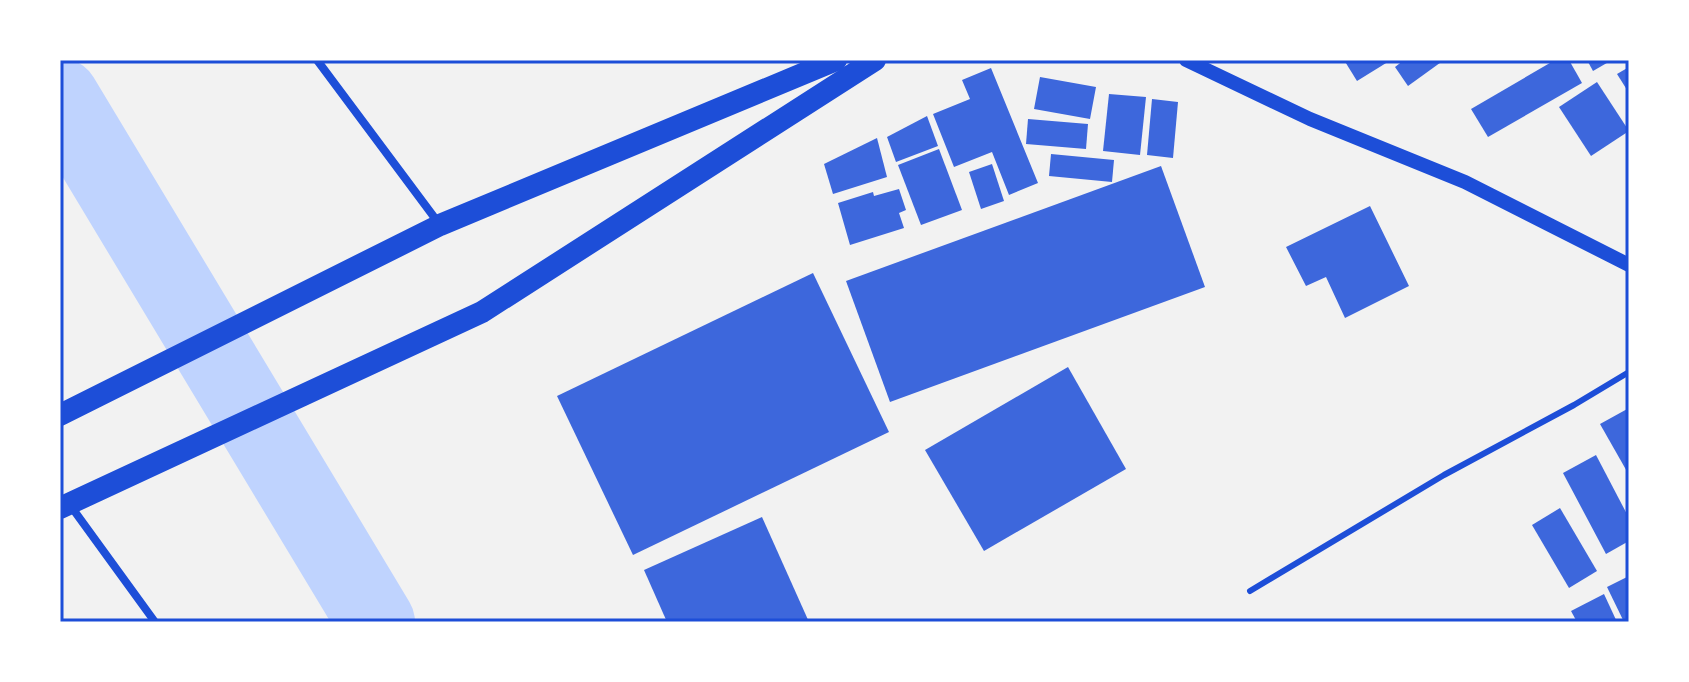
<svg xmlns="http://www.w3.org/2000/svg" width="1689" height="682" font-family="Georgia,serif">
	<rect width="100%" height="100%" fill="#f2f2f2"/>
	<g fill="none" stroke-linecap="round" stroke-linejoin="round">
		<path stroke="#bfd3fe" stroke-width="78" d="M60,97L376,622"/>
	</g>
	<g fill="#3d67dc">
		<path d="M1344,60H1391L1357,81Z"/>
		<path d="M1404,60H1444L1408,86L1395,67Z"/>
		<path d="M1555,60H1569L1582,83L1488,137L1471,109Z"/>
		<path d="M1587,60H1612L1593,71Z"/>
		<path d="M1629,67V93L1617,74Z"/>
		<path d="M991,68L1038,183L1009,195L992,152L954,167L933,114L970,99L962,80Z"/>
		<path d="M1040,77L1096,87L1090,119L1034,109Z"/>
		<path d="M1597,82L1629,131L1591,156L1559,107Z"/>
		<path d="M1109,94L1146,97L1140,155L1103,151Z"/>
		<path d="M1152,99L1178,102L1173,158L1147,155Z"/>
		<path d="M927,116L938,146L896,162L887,137Z"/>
		<path d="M1028,119L1088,124L1086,149L1026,144Z"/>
		<path d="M877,138L887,177L833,194L824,164Z"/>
		<path d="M939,149L962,210L921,225L898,165Z"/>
		<path d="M1051,154L1114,160L1112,182L1049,176Z"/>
		<path d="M992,164L1004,201L981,209L969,172Z"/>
		<path d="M1161,166L1205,287L890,402L846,281Z"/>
		<path d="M899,189L906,210L899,213L904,228L850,245L838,203L873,192L874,196Z"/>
		<path d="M1370,206L1409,286L1345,318L1326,277L1306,286L1286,247Z"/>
		<path d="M813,273L889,432L633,555L557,396Z"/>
		<path d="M1068,367L1126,469L984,551L925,450Z"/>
		<path d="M1629,408V475L1600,424Z"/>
		<path d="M1596,455L1629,518V541L1606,554L1563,473Z"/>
		<path d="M1560,508L1597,571L1569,588L1532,525Z"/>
		<path d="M762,517L809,622H667L644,570Z"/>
		<path d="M1629,576V622H1624L1607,587Z"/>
		<path d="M1604,594L1617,622H1577L1571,611Z"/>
	</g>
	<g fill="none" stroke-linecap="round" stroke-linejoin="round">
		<path stroke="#1d4ed8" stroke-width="6" d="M1250,591L1444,475L1574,405L1629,372"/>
		<g stroke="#1d4ed8" stroke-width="8">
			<path d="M317,60L440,225"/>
			<path d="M70,505L155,622"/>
		</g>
		<path stroke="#1d4ed8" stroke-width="14" d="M1186,60L1310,119L1465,182L1629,265"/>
		<g stroke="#1d4ed8" stroke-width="22">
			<path d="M60,415L440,225L836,60"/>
			<path d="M60,508L482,312L875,60"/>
		</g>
	</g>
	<rect width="1689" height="682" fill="none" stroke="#ffffff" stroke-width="124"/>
	<rect x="62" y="62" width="1565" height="558" fill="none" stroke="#1d4ed8" stroke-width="3"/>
</svg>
